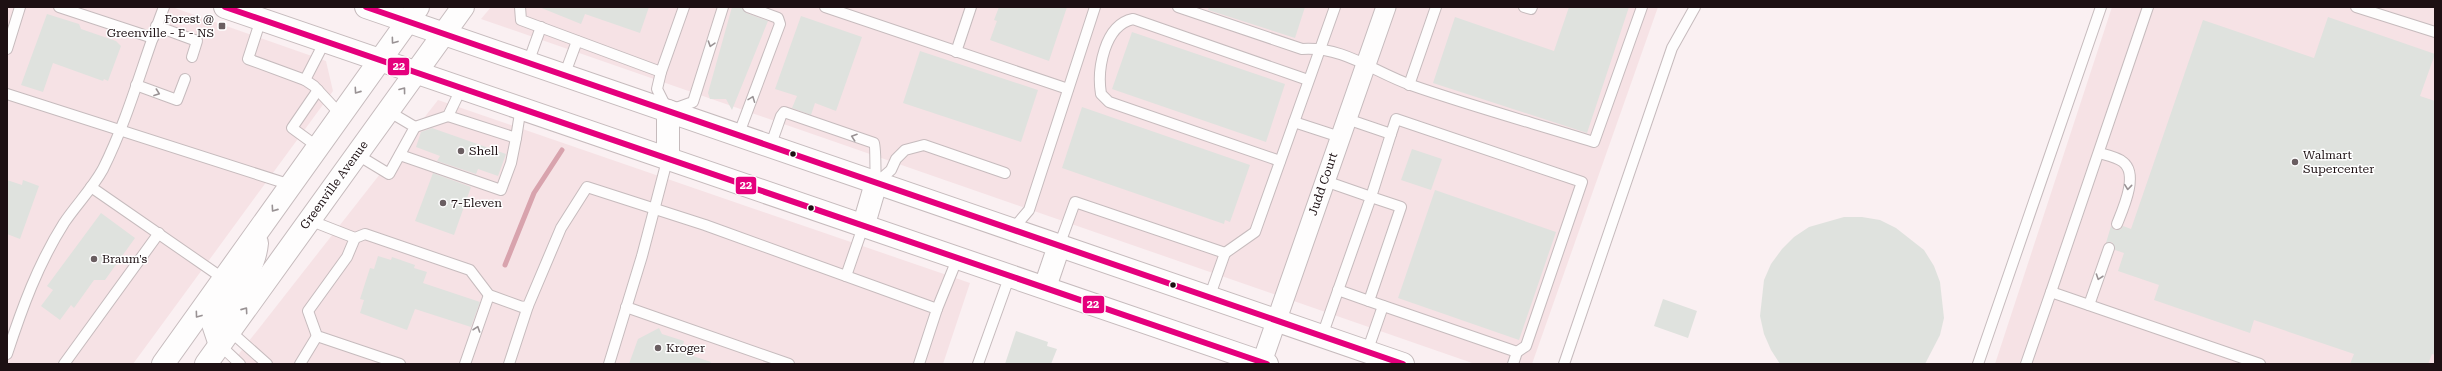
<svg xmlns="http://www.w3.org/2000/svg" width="2442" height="371" font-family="'Roboto Serif',serif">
	<rect width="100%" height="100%" fill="#faf0f2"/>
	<g fill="#f6e2e5">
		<path d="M7,7H172L326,61L333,91L133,364H7Z"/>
		<path d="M491,7H1658L1532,364H1475L481,19Z"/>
		<path d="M2112,7H2435V364H1995Z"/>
		<path d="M438,100L970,283L943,364H231Z"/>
	</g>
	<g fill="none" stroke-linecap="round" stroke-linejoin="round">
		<path stroke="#d8a3ad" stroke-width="5" d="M505,265L534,193L562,150"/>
	</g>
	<g fill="#dfe2de">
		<path d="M539,7H649L640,33L585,14L581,24Z"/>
		<path d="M732,7L742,8L746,13L768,21L732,110L726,99H710L708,93Z"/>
		<path d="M999,7H1067L1049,61L990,40L997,21L994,20Z"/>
		<path d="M1209,7H1305L1295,38L1208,10Z"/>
		<path d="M1569,7H1629L1587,133L1433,83L1455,17L1554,51Z"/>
		<path d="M47,14L79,24L81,29L116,41L121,46L108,81L104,79L103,81L53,63L43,92L21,85Z"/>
		<path d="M801,16L862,37L836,111L815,103L811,115L792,108L797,96L775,89Z"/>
		<path d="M2328,17L2435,54L2420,96L2435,101V355L2432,354L2428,364H2350L2354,354L2254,320L2250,333L2154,300L2159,285L2118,271L2124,253L2115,250L2112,242L2106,243L2111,226L2115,230L2121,229L2123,226L2131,229L2203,20L2314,58Z"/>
		<path d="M1132,32L1285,84L1266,142L1112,89Z"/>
		<path d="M920,51L1038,90L1021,142L903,103Z"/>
		<path d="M1082,107L1250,165L1230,222L1225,220L1224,224L1062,168Z"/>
		<path d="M432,128L506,154L498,176L478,169L476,174L437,161L440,156L416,147L421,132Z"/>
		<path d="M1412,149L1442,159L1431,190L1401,180Z"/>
		<path d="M433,173L471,187L454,235L415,221Z"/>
		<path d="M7,180L22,185L23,180L39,186L20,239L7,234Z"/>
		<path d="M1435,190L1556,232L1519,340L1398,298Z"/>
		<path d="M101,213L135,238L105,280H94L74,308L71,305L60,320L41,306L53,290L47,286Z"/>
		<path d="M1844,217H1862L1880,220L1896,228L1924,250L1934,266L1940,282L1944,318L1940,335L1925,364H1780L1771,350L1764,334L1760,316L1764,280L1771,264L1782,249L1794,237L1809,227Z"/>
		<path d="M378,256L391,260L392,257L415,265L414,268L427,272L423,283L480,302L471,327L415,309L407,330L360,313L364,300L360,299L370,268L374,269Z"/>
		<path d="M1663,299L1697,311L1688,338L1654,326Z"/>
		<path d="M659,328L662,334L684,341L681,352L711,362L710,364H629L638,339Z"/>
		<path d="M1016,331L1048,342L1047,346L1057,349L1051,364H1005Z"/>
	</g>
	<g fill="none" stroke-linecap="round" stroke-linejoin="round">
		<defs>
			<g id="lane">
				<path d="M59,7L153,38"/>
				<path d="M520,7L521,20L661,72L684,7"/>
				<path d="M825,7L1068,89"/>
				<path d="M1178,7L1302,49C1343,46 1374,72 1411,85C1471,106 1533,123 1594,142L1642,7"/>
				<path d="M1524,7L1531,9L1532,7"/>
				<path d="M2356,7L2435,32"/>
				<path d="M261,19L248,59L305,80L314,86L341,115"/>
				<path d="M156,26L197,41L192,57"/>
				<path d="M7,49L20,7"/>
				<path d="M956,52L971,7"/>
				<path d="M528,63L541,27"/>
				<path d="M661,72L657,89L668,111L693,102L723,7"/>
				<path d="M564,76L577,41"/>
				<path d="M305,80L325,41"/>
				<path d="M136,85L177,100L185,79"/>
				<path d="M1409,85L1436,7"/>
				<path d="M318,90L292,128L318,147"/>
				<path d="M7,94L291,185"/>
				<path d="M448,116L516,138L521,107"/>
				<path d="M1347,119L1391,134L1396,119L1582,182L1526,346L1517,352"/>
				<path d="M1294,122L1340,137"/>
				<path d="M415,127L448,116L462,87"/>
				<path d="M1391,134L1371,197L1401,207L1369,301L1517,352L1513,364"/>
				<path d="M738,136L780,24L778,18L748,7"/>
				<path d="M770,147L781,116L784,112L874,143C876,146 875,175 876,183"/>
				<path d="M2099,153C2106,155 2117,157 2123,162C2139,174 2123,209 2117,224"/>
				<path d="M356,154L389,174L415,127L388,111"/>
				<path d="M400,155L501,190L511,163L516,138"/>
				<path d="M1280,161L1109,102L1101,94C1097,70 1104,25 1133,19L1308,80"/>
				<path d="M876,183L891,170L896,159L905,150L924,145L1005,173"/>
				<path d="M91,187L224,279"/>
				<path d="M309,220L355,238L365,234L470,270L489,295L522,307L528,306L561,228L587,187L705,225L937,309L919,364"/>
				<path d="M1012,230L1029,210L1095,7"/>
				<path d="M355,238L347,257L308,311L317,336L400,364"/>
				<path d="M1059,246L1075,202L1225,253L1209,298"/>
				<path d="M1225,253L1255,232L1335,7"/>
				<path d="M846,276L864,224"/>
				<path d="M1338,290L1369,301"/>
				<path d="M2051,292L2148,7"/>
				<path d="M2089,305L2109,248"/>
				<path d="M626,307L789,364"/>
				<path d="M937,309L958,257"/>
				<path d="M230,331L267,364"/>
				<path d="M1322,336L1371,197L1325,181"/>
				<path d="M220,345L240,364"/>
				<path d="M1367,352L1383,306"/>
				<path d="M7,354C22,308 38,264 64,223C76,205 92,189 103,169C129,117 143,61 164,7"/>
				<path d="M64,364L159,233"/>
				<path d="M300,364L317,336"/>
				<path d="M465,364L489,295"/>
				<path d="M509,364L528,306"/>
				<path d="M609,364L642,256L668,157"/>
				<path d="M978,364L1010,275"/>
				<path d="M1564,364L1672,48L1695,7"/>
				<path d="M1978,364L2101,7"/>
				<path d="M2026,364L2051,292L2260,364"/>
			</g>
			<path id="street" d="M1262,362L1386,7"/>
			<g id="secondary">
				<path d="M225,7L1267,364"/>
				<path d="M366,7L1403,364"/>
				<path d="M668,111V157"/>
				<path d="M864,224L876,183"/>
				<path d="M1045,287L1059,246"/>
				<path d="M220,345L213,324C228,297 254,276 257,243"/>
				<path d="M163,364L418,7"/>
				<path d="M206,364L463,7"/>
			</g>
		</defs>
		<use href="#lane" stroke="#c6bbbd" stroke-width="12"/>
		<use href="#street" stroke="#c6bbbd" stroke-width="21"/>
		<use href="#secondary" stroke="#c6bbbd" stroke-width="24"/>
		<use href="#lane" stroke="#fefdfd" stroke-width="10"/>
		<use href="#street" stroke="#fefdfd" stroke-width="19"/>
		<use href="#secondary" stroke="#fefdfd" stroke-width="22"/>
		<defs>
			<g id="bus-1">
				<path d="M225,7L1267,364"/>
				<path d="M366,7L1403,364"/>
			</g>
		</defs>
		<use href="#bus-1" stroke="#fff" stroke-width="9"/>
		<use href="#bus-1" stroke="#e5007d" stroke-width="6"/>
	</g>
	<defs><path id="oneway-chevron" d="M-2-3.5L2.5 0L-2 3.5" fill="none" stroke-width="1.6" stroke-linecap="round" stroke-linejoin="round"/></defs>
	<g stroke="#999294">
		<use href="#oneway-chevron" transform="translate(394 41) rotate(126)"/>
		<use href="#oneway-chevron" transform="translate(711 44) rotate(108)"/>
		<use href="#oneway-chevron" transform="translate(403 90) rotate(-53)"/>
		<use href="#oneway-chevron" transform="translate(357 91) rotate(125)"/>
		<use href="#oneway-chevron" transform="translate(157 93) rotate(20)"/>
		<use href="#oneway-chevron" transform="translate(752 99) rotate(-69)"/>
		<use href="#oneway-chevron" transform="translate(854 137) rotate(-161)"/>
		<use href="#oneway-chevron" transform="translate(2128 187) rotate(96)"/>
		<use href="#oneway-chevron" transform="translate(274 209) rotate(125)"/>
		<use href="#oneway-chevron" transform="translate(2099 277) rotate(109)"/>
		<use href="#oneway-chevron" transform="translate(245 310) rotate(-55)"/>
		<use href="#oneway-chevron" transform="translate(198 315) rotate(126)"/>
		<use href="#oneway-chevron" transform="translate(477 329) rotate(-71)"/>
	</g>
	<g fill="#6a5e61" stroke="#fff" stroke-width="1.5">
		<rect x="218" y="22" width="8" height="8" rx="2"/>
		<circle cx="461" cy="151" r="4"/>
		<circle cx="2295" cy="162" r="4"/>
		<circle cx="443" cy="203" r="4"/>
		<circle cx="94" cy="259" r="4"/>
		<circle cx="658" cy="348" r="4"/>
	</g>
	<g fill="#1d1013" stroke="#fff" stroke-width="1.5">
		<circle cx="793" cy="154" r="3.5"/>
		<circle cx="811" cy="208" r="3.5"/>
		<circle cx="1173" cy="285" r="3.5"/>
	</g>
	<g text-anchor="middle" stroke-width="3" stroke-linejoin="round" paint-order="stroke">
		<g font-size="12" fill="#1d1013" stroke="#fff" text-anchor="start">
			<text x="214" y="23" text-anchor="end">Forest @<tspan x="214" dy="14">Greenville - E - NS</tspan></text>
			<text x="469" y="155">Shell</text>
			<text x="2303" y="159">Walmart<tspan x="2303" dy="14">Supercenter</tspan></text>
			<text x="451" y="207">7-Eleven</text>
			<text x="102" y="263">Braum's</text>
			<text x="666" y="352">Kroger</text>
		</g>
		<g font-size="12" fill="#1d1013" stroke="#fff">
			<text transform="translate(1323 184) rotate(-71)" y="4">Judd Court</text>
			<text transform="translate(334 185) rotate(-54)" y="4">Greenville Avenue</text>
		</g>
	</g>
	<g stroke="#fff" stroke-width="1.5">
		<rect x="387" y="57" width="23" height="19" rx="4" fill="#e5007d"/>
		<rect x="735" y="176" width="22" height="19" rx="4" fill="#e5007d"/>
		<rect x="1082" y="295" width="23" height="19" rx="4" fill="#e5007d"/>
	</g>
	<g font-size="11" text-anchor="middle" font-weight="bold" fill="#fff">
		<text x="399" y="70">22</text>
		<text x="746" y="189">22</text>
		<text x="1093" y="308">22</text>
	</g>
	<rect width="2442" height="371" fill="none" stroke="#1d1013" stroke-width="16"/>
</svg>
